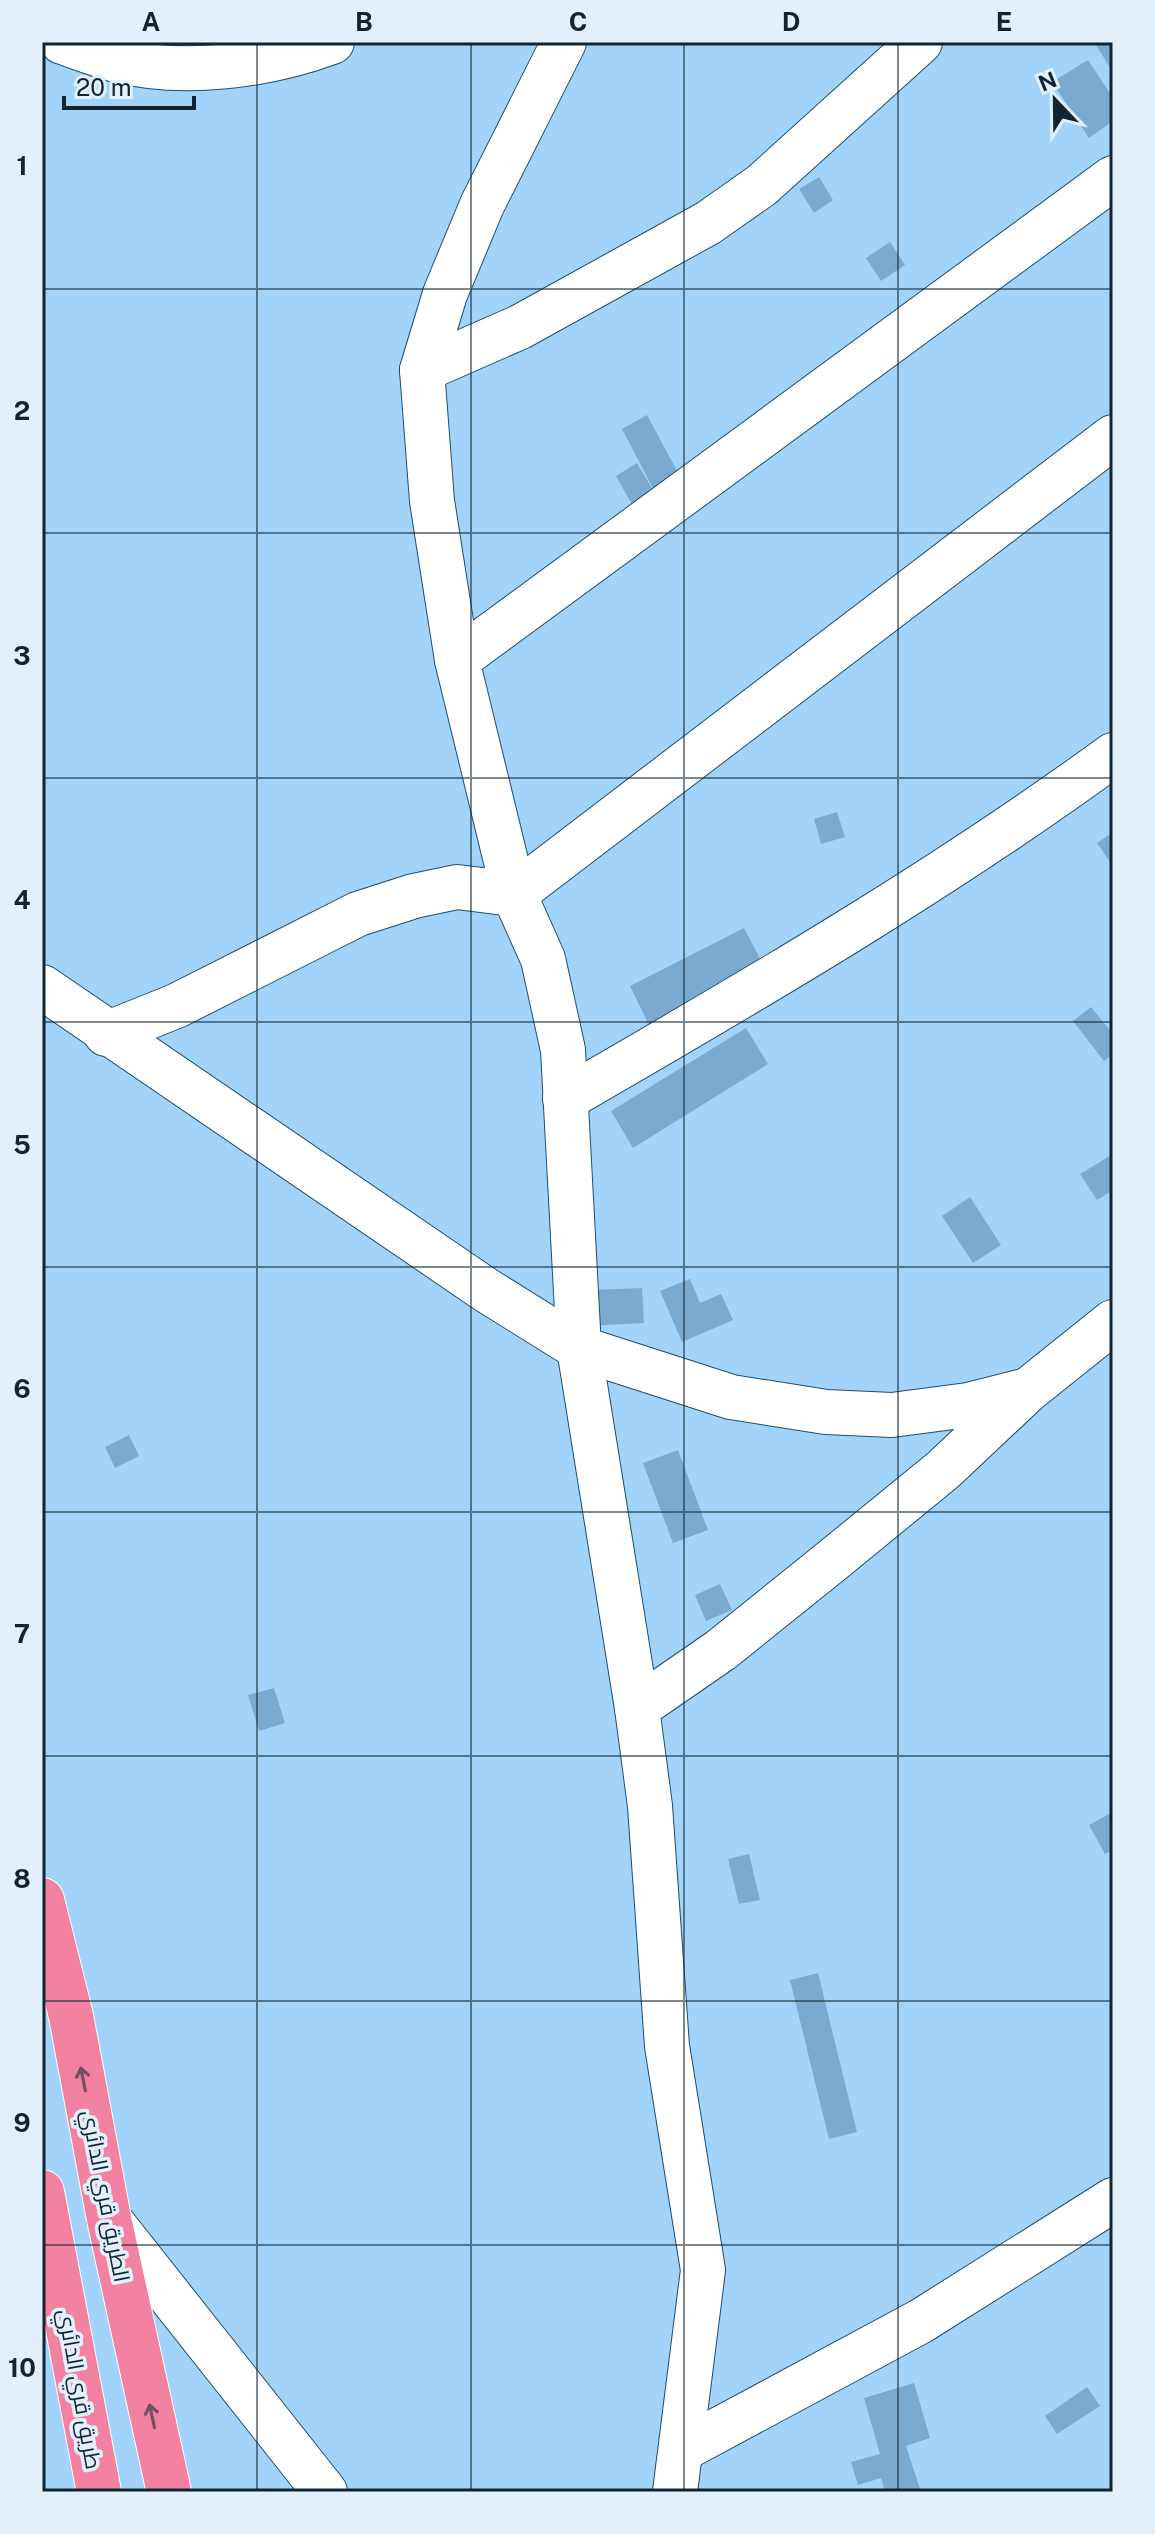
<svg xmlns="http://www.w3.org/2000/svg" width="1155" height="2534" font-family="'Public Sans',Cairo,sans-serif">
	<rect width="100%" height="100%" fill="#a2d4fb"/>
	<g fill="#7aaad0">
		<path d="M1094,42H1113V68L1111,69Z"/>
		<path d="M1088,60L1113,98V121L1089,138L1052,82Z"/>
		<path d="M819,177L833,200L814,213L799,189Z"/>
		<path d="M890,242L905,265L881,281L866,258Z"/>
		<path d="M647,415L683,482L657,496L622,429Z"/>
		<path d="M637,463L656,495L634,508L616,476Z"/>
		<path d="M837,812L845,837L821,844L814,819Z"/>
		<path d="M1113,832V866L1097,843Z"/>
		<path d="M744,928L764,966L649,1025L630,986Z"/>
		<path d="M1091,1007L1113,1034V1054L1104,1061L1073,1021Z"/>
		<path d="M746,1028L768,1064L633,1148L611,1111Z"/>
		<path d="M1113,1154V1190L1097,1200L1080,1174Z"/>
		<path d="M970,1197L1001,1245L973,1263L942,1216Z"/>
		<path d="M690,1279L700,1303L721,1294L733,1320L682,1342L660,1291Z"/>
		<path d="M642,1288L644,1323L587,1326L586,1290Z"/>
		<path d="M129,1435L139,1456L115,1468L105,1447Z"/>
		<path d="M678,1450L708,1530L673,1543L643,1463Z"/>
		<path d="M720,1584L732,1610L706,1621L695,1595Z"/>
		<path d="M274,1688L285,1723L259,1731L248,1695Z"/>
		<path d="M1113,1812V1850L1105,1854L1089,1825Z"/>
		<path d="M749,1854L760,1900L739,1904L728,1859Z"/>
		<path d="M818,1973L857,2132L829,2139L790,1980Z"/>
		<path d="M914,2383L930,2438L906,2446L921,2492H885L881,2478L858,2485L851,2462L880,2454L864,2398Z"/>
		<path d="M1087,2387L1100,2406L1057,2434L1045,2416Z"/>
	</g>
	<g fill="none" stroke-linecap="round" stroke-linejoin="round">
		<defs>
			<g id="minor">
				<path d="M62,42C80,48 98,55 116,60C183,77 268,66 332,42"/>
				<path d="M564,42L482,205L445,294L422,370L432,501L457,660L514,894L543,959L563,1050L579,1348L637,1708L650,1806L667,2046L703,2270L675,2492"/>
				<path d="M422,370L520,327L708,223L762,185L920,42"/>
				<path d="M457,660L1113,178"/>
				<path d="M42,987L486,1290L579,1348L731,1397L826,1412L892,1415L968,1405L1028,1390"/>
				<path d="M106,1034L176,1006L358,914L414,896L457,887L514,894L1113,437"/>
				<path d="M565,1099C752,991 939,882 1113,755"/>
				<path d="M637,1708L721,1650L828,1564L943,1470L1028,1390L1113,1322"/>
				<path d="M109,2219L325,2492"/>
				<path d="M681,2450L921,2321L1113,2200"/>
			</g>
			<g id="highway">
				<path d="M42,1900L71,2016L109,2219L169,2492"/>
				<path d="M42,2192L99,2492"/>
			</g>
		</defs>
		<use href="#minor" stroke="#1e4d6e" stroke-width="46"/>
		<use href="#highway" stroke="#fff" stroke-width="46"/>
		<use href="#minor" stroke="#fff" stroke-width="44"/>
		<use href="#highway" stroke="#f381a2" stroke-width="44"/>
	</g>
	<defs><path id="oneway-shaft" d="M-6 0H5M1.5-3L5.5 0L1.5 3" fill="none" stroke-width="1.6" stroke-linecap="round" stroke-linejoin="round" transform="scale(2)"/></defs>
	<g stroke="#764e64">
		<use href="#oneway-shaft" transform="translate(83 2079) rotate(-101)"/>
		<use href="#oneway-shaft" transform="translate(152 2416) rotate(-102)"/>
	</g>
	<path fill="none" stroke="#102432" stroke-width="2" stroke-opacity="0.55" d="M257,42V2492M471,42V2492M684,42V2492M898,42V2492M42,289H1113M42,533H1113M42,778H1113M42,1022H1113M42,1267H1113M42,1512H1113M42,1756H1113M42,2001H1113M42,2245H1113"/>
	<g text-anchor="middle" stroke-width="7" stroke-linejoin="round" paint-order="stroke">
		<g font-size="22" fill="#102432" stroke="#e2f0fc">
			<text transform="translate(106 2196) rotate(79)" y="8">الطريق قري الدائري</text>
			<text transform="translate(80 2389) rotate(80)" y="8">طريق قري الدائري</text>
		</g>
	</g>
	<rect width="1155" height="2534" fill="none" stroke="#e2f0fc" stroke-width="88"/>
	<g transform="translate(1055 100) rotate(338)" stroke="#e2f0fc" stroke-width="6" paint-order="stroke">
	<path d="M0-6L14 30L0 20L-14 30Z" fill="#102432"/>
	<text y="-12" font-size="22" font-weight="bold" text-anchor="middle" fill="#102432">N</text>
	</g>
	<path d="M64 96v12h130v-12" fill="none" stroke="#102432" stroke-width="4"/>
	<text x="76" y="96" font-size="24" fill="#102432" stroke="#e2f0fc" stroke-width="6" paint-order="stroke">20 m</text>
	<rect x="44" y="44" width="1067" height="2446" fill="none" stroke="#102432" stroke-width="3"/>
	<g font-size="26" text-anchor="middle" font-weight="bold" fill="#102432">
		<text x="151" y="31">A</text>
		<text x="364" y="31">B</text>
		<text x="578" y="31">C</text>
		<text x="791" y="31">D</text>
		<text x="1004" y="31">E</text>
		<text x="22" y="175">1</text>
		<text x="22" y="420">2</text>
		<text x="22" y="665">3</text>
		<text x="22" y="909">4</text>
		<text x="22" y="1154">5</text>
		<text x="22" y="1398">6</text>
		<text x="22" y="1643">7</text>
		<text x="22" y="1888">8</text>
		<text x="22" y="2132">9</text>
		<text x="22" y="2377">10</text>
	</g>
</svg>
